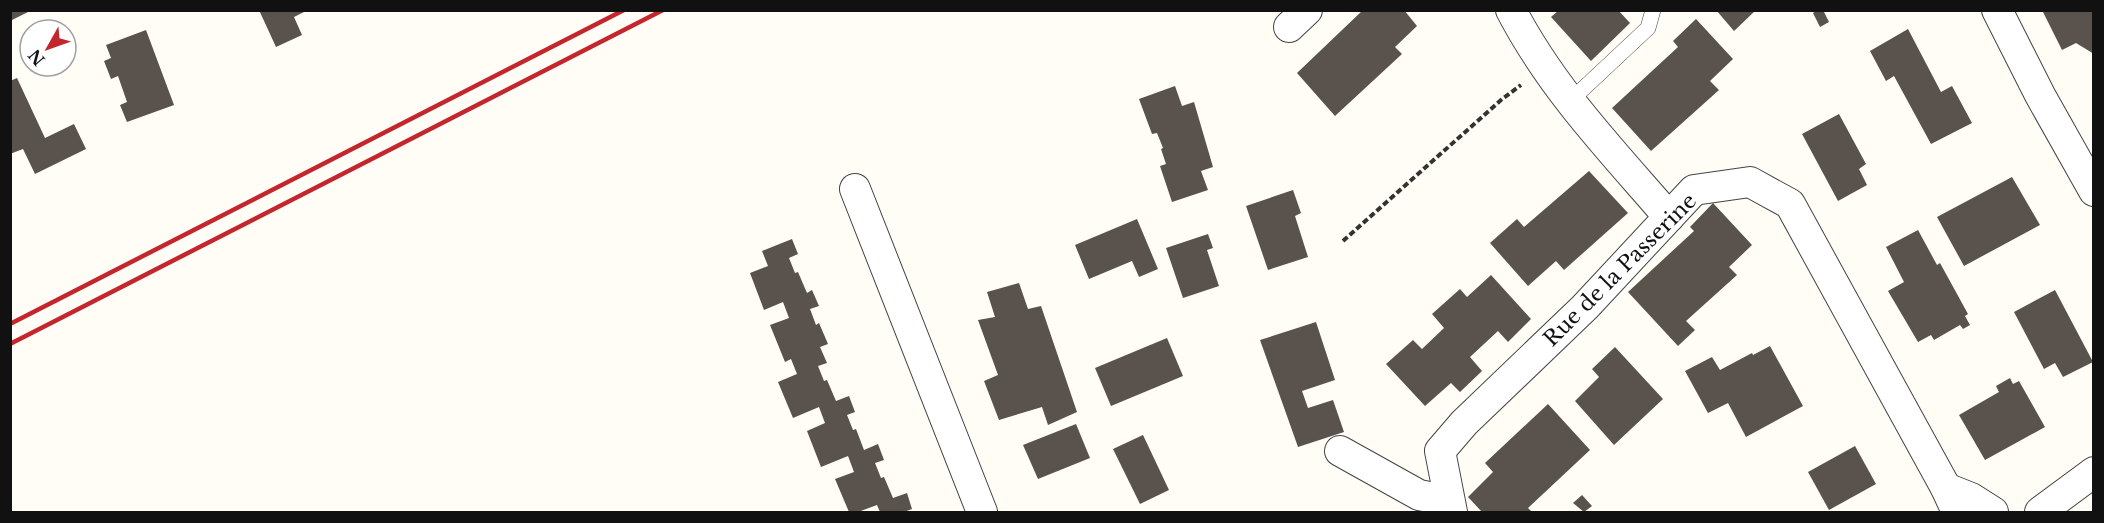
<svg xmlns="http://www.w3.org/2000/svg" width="2104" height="523" font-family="'Libre Baskerville',serif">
	<rect width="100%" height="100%" fill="#fffdf5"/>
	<g fill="#5a524d">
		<path d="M10,10H32L10,21Z"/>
		<path d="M259,10H308L294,17L302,35L276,47Z"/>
		<path d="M1363,10H1404L1417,26L1395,47L1402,54L1335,116L1297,73Z"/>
		<path d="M1559,10H1618L1630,23L1591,61L1551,17Z"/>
		<path d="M1716,10H1756L1734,31Z"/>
		<path d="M1817,10H1823L1829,22L1820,27L1813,13Z"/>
		<path d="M2045,10L2094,11V54L2076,43L2062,50L2043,12Z"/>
		<path d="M1696,19L1733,59L1710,81L1719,90L1651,151L1612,108L1678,47L1673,41Z"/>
		<path d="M1908,29L1941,92L1952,86L1972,123L1931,144L1894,76L1886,81L1870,51Z"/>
		<path d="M146,30L174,105L127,122L120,105L127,102L118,76L111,79L104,61L111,58L106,45Z"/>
		<path d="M17,78L45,138L74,124L86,149L35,174L23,149L10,154V81Z"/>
		<path d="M1175,86L1182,106L1194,102L1213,167L1201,171L1208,190L1172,202L1160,166L1166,164L1161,149L1163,148L1157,133L1152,134L1139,99Z"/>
		<path d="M1839,114L1866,164L1859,169L1867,185L1838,201L1802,134Z"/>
		<path d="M1589,171L1628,213L1564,270L1556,261L1528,286L1490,243L1517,219L1524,227Z"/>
		<path d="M2012,177L2040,225L1964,266L1937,217Z"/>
		<path d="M1293,190L1301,213L1295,216L1308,257L1268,270L1246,206Z"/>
		<path d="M1713,203L1752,245L1729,267L1737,275L1686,321L1695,330L1678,346L1628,292L1694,231L1690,227Z"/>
		<path d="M1137,219L1158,269L1139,277L1132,261L1089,279L1075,245Z"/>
		<path d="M1918,230L1937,265L1940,263L1968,314L1965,316L1970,325L1963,329L1960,325L1934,340L1931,335L1918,342L1888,291L1904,282L1886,247Z"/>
		<path d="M1208,234L1213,248L1207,250L1219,286L1183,298L1166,248Z"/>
		<path d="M792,239L798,254L789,258L795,273L798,272L807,293L812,290L819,306L810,309L816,325L819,323L828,344L820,347L827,363L818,366L824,381L827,380L836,401L849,396L855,412L847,415L853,430L856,429L864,450L878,444L884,460L875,463L881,478L884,477L893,498L907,493L912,509L904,512H880L877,505L858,512H849L835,479L854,472L848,456L821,467L807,431L825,423L819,407L793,418L778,382L797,374L791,359L785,362L770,325L789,318L783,302L764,310L750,273L768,266L762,251Z"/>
		<path d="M1491,275L1531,319L1508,342L1498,331L1470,357L1482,371L1460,392L1451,383L1425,406L1386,364L1413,340L1422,349L1444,328L1432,314L1460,289L1467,297Z"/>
		<path d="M1019,283L1028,309L1041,306L1077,412L1048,425L1042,407L999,420L984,381L998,375L978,320L995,317L987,292Z"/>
		<path d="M2055,290L2093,362L2063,377L2055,363L2044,369L2014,312Z"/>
		<path d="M1316,322L1335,380L1302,391L1308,408L1333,400L1344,432L1298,447L1260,340Z"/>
		<path d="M1167,338L1183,376L1111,406L1095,368Z"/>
		<path d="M1770,346L1803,406L1746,437L1728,403L1708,413L1685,371L1712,357L1720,370L1752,353L1753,355Z"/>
		<path d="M1615,347L1663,399L1614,445L1575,401L1599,377L1592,369Z"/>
		<path d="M2010,378L2013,384L2019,381L2045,427L1985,460L1959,415L1999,392L1996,386Z"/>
		<path d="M1548,404L1590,450L1528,508L1532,512H1482L1468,497L1493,472L1485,463Z"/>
		<path d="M1076,424L1090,458L1038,479L1023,445Z"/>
		<path d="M1143,435L1169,490L1140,504L1113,449Z"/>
		<path d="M1855,446L1876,484L1829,510L1808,472Z"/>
		<path d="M1582,495L1592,506L1584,512L1573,503Z"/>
	</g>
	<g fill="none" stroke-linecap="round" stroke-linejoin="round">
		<defs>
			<path id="service" d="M1569,102L1648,28L1653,10"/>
			<g id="minor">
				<path d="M1511,10C1552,89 1612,151 1669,217"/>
				<path d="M1997,10L2040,95L2094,191"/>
				<path d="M1289,27L1307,10"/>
				<path d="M855,189L982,512"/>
				<path d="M1340,451L1419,495L1449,501"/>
				<path d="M1946,488L1971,498L1993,512"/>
				<path d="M1452,512L1440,451L1464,423L1585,307L1694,190L1750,182L1790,204L1946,488L1957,512"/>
				<path d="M2040,512L2094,472"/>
			</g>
		</defs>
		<use href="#service" stroke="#444" stroke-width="16"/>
		<use href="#minor" stroke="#444" stroke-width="32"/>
		<path stroke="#333" stroke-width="4" stroke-dasharray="6 3" stroke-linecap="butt" d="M1343,241L1501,100L1521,85"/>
		<use href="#service" stroke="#fff" stroke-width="15"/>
		<use href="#minor" stroke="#fff" stroke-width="30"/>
		<g stroke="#c4262e" stroke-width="4.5">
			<path d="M10,324L624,10"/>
			<path d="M10,344L663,10"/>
		</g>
	</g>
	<g text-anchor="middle" stroke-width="6" stroke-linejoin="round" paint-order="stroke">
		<g font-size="21" fill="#111" stroke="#fff">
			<text transform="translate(1620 270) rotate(-45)" y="7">Rue de la Passerine</text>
		</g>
	</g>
	<rect width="2104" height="523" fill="none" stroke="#111111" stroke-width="24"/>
	<g transform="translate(48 48) rotate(230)"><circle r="28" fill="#ffffff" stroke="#a0a0a0" stroke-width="1.5"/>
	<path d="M0-4.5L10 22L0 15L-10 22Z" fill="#c4262e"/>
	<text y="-9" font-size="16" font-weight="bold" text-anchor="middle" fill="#111111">N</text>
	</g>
</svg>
